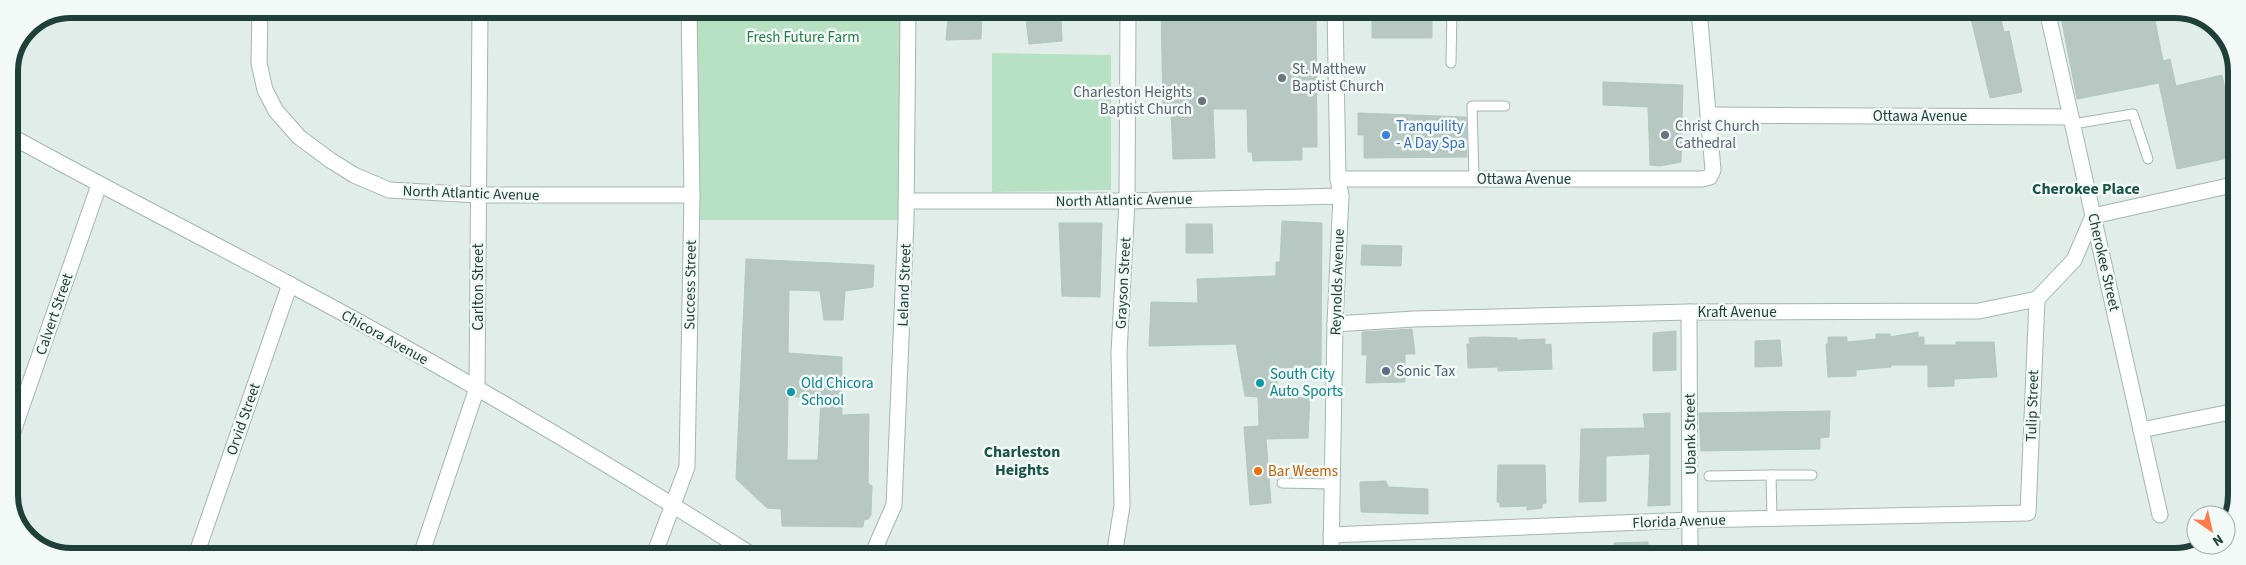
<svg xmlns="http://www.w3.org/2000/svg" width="2246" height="565" font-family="'Source Sans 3',sans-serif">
	<rect width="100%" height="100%" fill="#e1ede8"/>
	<g fill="#b8e1c3">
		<path d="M691,9H907L906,220H691Z"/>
		<path d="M992,53L1111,55V190L992,192Z"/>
	</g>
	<g fill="#b6c8c1" stroke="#b3c8bf" fill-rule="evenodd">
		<path d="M1246,9H1316L1317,147H1302V160L1253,161L1252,152H1248L1247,109H1213L1215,158L1173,159L1171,107H1163L1161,10Z"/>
		<rect x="1372" y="10" width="60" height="28"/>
		<path d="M1969,10H1999L2004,32L2009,31L2022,92L1990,98Z"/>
		<path d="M2092,10H2153L2163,61L2170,59L2176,86L2222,75L2237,147V156L2177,169L2159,83L2077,99L2061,17Z"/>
		<path d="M982,15L981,39L946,40L948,16Z"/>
		<path d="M1061,17L1062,41L1029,44L1026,19Z"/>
		<path d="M1603,82L1683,85L1681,162L1660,166L1650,165L1648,107L1603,105Z"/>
		<path d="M1358,113L1466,117L1467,157L1364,158V135H1358Z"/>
		<path d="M1282,221L1322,223L1321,367L1276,368L1278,398L1310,397L1308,438L1266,439L1271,503L1250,505L1244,427L1259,426L1258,397L1245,396L1236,344L1149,346L1151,302L1198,303L1197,279L1276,276V262H1280Z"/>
		<path d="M1059,223H1102L1100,297L1062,296Z"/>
		<path d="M1186,224H1212L1213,253H1186Z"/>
		<path d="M1362,245L1402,246L1401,266L1361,265Z"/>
		<path d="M746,259L874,265L873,287L845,291L843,320H824L820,291L789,290L788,353L842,357V415L869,414L868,483L872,486L871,515L868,519L864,520L863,527L782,526L781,509L767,508L736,479ZM788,397H821L818,460H787Z"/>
		<path d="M1412,329L1415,354H1405V382L1366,383L1367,355H1362V332Z"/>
		<path d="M1676,331V370L1653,371V333Z"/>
		<path d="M1918,332V337H1924V345H1956V342H1994L1997,377L1954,379V386L1928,387V365H1891V367L1856,370V376L1828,377L1826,344H1828V337H1847V342L1876,339V334H1890V337Z"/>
		<path d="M1483,337L1517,338V340L1545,339V345L1551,344L1552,369L1498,371V367L1468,368L1467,344H1470L1469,338Z"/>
		<path d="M1780,340L1782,366L1755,367V341Z"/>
		<path d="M1830,411L1829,437L1820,438V449L1701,451L1699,413Z"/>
		<path d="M1670,413V505L1648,506L1650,454L1606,456V501L1579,502L1581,429L1645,428L1643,414Z"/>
		<path d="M1498,465H1545L1546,503L1542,504V508L1527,510V506L1500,507V503L1497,502Z"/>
		<path d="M1386,481L1388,487L1428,489V514L1361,512L1360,482Z"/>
		<path d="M1648,542V556H1615L1614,543Z"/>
	</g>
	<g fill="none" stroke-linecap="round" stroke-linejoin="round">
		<defs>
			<g id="lane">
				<path d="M1451,63L1452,10"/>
				<path d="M2073,124L2133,114L2148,159"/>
				<path d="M1474,178L1472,106H1505"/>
				<path d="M1709,476L1771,475"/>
				<path d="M1282,483L1332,484"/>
				<path d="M1772,518L1771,475H1812"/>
			</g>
			<g id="street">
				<path d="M260,9L259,63L265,90L276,111L299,137L330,160L354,175L389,190L478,195H692"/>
				<path d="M2047,10L2160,515"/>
				<path d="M1708,115L2071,117"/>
				<path d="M9,135C101,186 196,234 289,284C447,368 601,459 752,555"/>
				<path d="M1338,179H1702L1710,177L1713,170L1699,10"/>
				<path d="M906,201H1127L1341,196"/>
				<path d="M1689,312L1690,556"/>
				<path d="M1335,324L1414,319L1689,312L1979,311L2037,299L2074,260L2093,216L2237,184"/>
				<path d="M2141,430L2236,411"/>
				<path d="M9,443L99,185"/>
				<path d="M1331,535L1691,520L2028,513L2037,299"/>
				<path d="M196,555L290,284"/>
				<path d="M421,555L477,388L480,9"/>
				<path d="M654,555L687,467L692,195L689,9"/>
				<path d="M872,555L894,505L906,220L908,9"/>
				<path d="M1114,556L1122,506L1119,353L1127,201L1128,9"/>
			</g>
			<path id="secondary" d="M1331,556L1335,324L1341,196L1338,179L1335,9"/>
		</defs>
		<use href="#lane" stroke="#a3b6b0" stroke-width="11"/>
		<use href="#street" stroke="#a3b6b0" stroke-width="17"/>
		<use href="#secondary" stroke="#9ebab1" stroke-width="17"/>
		<use href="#lane" stroke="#fff" stroke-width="9"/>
		<use href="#street" stroke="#fff" stroke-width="15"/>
		<use href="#secondary" stroke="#fff" stroke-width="15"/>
	</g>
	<g fill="#6b7280" stroke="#f2f9f6" stroke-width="2">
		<circle cx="1282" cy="78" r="5"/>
		<circle cx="1202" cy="101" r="5"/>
		<circle cx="1665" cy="135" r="5"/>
	</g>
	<circle fill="#3f7fe0" stroke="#f2f9f6" stroke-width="2" cx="1386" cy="135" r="5"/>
	<circle fill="#5c6f8a" stroke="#f2f9f6" stroke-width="2" cx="1386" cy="371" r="5"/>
	<g fill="#0f9aa8" stroke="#f2f9f6" stroke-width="2">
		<circle cx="1260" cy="383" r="5"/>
		<circle cx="791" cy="392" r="5"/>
	</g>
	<circle fill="#e8710a" stroke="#f2f9f6" stroke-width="2" cx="1258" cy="471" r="5"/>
	<g text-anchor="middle" stroke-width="5" stroke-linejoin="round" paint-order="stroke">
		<g font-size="15" fill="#257b47" stroke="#f2f9f6">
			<text x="803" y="42">Fresh Future Farm</text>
		</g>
		<g font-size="15" fill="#5b616d" stroke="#f2f9f6" text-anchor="start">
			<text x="1292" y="74">St. Matthew<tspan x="1292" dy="17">Baptist Church</tspan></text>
			<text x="1192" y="97" text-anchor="end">Charleston Heights<tspan x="1192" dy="17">Baptist Church</tspan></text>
			<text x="1675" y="131">Christ Church<tspan x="1675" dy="17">Cathedral</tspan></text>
		</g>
		<g font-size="15" fill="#1f4038" stroke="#f2f9f6">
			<text x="1920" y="121">Ottawa Avenue</text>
			<text x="1524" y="184">Ottawa Avenue</text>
			<text transform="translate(471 193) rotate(2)" y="5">North Atlantic Avenue</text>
			<text transform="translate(1124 200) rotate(-1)" y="5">North Atlantic Avenue</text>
			<text transform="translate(2104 262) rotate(77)" y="5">Cherokee Street</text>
			<text transform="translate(1337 282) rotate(-88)" y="5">Reynolds Avenue</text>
			<text transform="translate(1123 283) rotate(-87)" y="5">Grayson Street</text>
			<text transform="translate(690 285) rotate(-89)" y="5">Success Street</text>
			<text transform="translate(904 285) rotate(-88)" y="5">Leland Street</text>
			<text transform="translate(478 287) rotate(-90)" y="5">Carlton Street</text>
			<text x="1737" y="317">Kraft Avenue</text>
			<text transform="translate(54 314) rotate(-71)" y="5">Calvert Street</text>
			<text transform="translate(385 337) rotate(29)" y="5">Chicora Avenue</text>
			<text transform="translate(2032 406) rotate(-88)" y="5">Tulip Street</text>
			<text transform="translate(243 419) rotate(-71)" y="5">Orvid Street</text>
			<text transform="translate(1690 434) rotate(-91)" y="5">Ubank Street</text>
			<text transform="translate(1679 521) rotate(-2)" y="5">Florida Avenue</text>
		</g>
		<g font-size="15" fill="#366cbe" stroke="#f2f9f6" text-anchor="start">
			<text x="1396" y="131">Tranquility<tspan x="1396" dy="17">- A Day Spa</tspan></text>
		</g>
		<g font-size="15" fill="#4e5e75" stroke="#f2f9f6" text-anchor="start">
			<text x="1396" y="376">Sonic Tax</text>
		</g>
		<g font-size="15" fill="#0d838f" stroke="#f2f9f6" text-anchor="start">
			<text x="1270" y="379">South City<tspan x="1270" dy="17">Auto Sports</tspan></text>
			<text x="801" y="388">Old Chicora<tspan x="801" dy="17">School</tspan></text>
		</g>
		<g font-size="15" fill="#c56008" stroke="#f2f9f6" text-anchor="start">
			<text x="1268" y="476">Bar Weems</text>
		</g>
		<g font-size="16" font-weight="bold" fill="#195446" stroke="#f2f9f6">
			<text x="2086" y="194">Cherokee Place</text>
			<text x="1022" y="457">Charleston<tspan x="1022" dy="18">Heights</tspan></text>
		</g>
	</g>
	<path d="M0 0H2246V565H0ZM71 18H2175A53 53 0 0 1 2228 71V495A53 53 0 0 1 2175 548H71A53 53 0 0 1 18 495V71A53 53 0 0 1 71 18Z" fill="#f2f9f6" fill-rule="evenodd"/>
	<path fill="none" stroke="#1f4038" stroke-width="6" d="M71 18H2175A53 53 0 0 1 2228 71V495A53 53 0 0 1 2175 548H71A53 53 0 0 1 18 495V71A53 53 0 0 1 71 18Z"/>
	<g transform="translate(2211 530) rotate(146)"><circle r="24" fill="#f2f9f6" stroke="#9eafaa"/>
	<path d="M0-4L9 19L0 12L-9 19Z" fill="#ff7b4d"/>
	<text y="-8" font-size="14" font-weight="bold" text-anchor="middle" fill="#1f4038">N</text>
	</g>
</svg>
